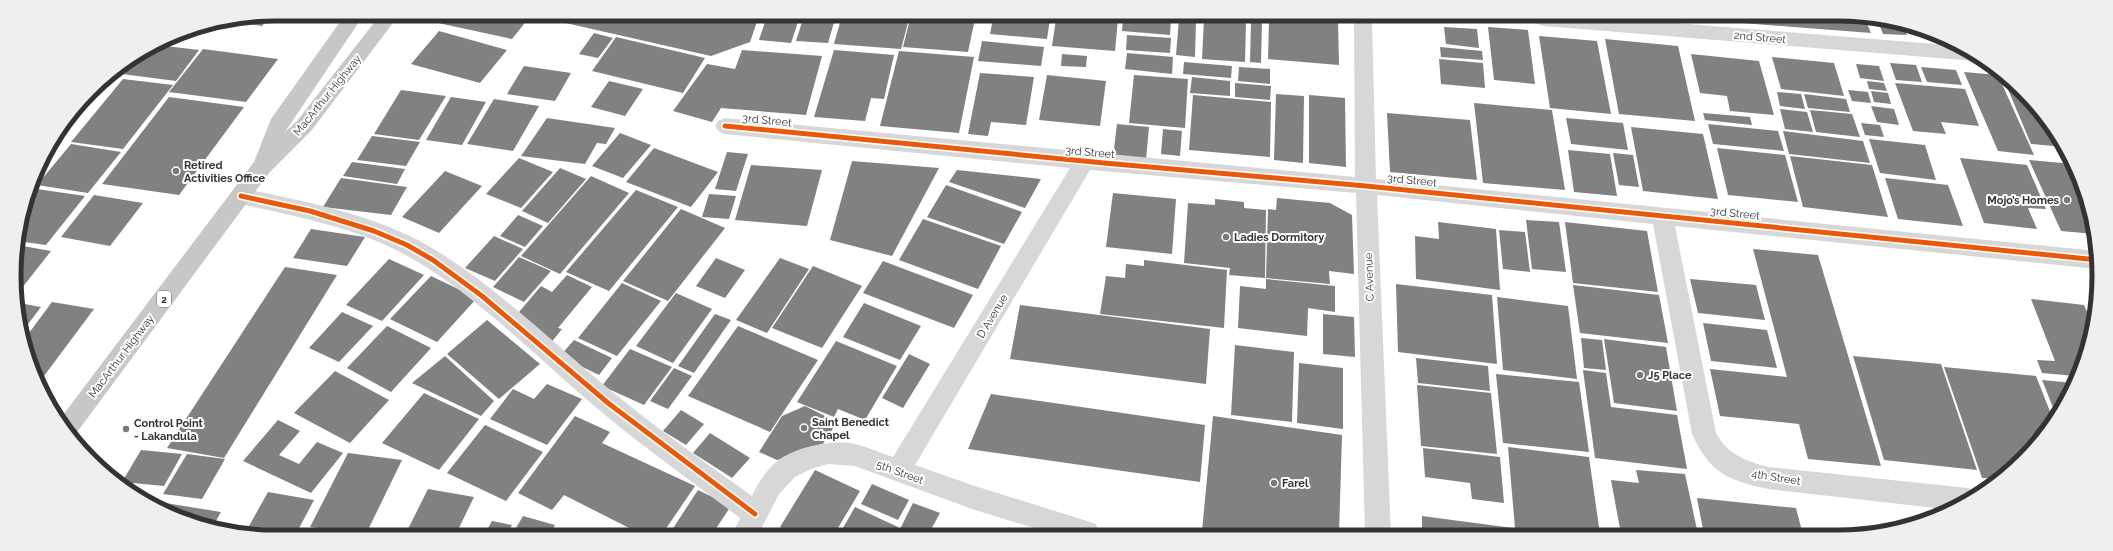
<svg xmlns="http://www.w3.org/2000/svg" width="2113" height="551" font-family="Raleway,sans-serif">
	<rect width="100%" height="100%" fill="#fff"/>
	<g fill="#818181">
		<path d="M225,19H268L262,26L221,20Z"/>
		<path d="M442,19H528L512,39L438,23Z"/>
		<path d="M548,19H758L750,42L711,56Z"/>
		<path d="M766,19H799L791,43L759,40Z"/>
		<path d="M803,19H835L828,43L796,41Z"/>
		<path d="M841,19H909L901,49L834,44Z"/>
		<path d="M910,19H975L968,52L903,47Z"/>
		<path d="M993,19H1050L1047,39L990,34Z"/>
		<path d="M1056,19H1118L1115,51L1052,46Z"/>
		<path d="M1123,19H1171L1170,35L1122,31Z"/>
		<path d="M1179,19L1196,20L1195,57L1176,55Z"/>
		<path d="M1204,19L1246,22L1245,62L1202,59Z"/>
		<path d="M1269,19H1338L1339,65L1268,59Z"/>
		<path d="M1704,19H1865L1871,33L1704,20Z"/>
		<path d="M1877,19H1888L1902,23L1907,35L1883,34Z"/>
		<path d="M1251,22L1262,23L1261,63L1250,62Z"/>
		<path d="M1444,27L1477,29L1479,48L1446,44Z"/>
		<path d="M1488,27L1528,30L1535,84L1494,80Z"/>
		<path d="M439,31L507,50L480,83L411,64Z"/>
		<path d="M594,33L613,38L598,58L579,54Z"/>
		<path d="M1127,35L1171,38L1170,53L1126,50Z"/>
		<path d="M1539,36L1597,41L1611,114L1550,108Z"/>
		<path d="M616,37L705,58L683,93L592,71Z"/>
		<path d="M1605,39L1678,46L1695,121L1619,114Z"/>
		<path d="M982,41L1044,47L1041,66L978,61Z"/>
		<path d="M157,45L199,50L176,81L122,74L134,60Z"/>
		<path d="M1440,47L1482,51L1483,60L1441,57Z"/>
		<path d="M203,49L278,59L246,102L169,92Z"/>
		<path d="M742,50L822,56L806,115L721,108L712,122L673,111L707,64L735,69Z"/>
		<path d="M834,50L894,55L884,99L871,98L865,121L814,117Z"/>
		<path d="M899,51L974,57L959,133L880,126Z"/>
		<path d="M1127,53L1173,57L1172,74L1125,69Z"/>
		<path d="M1062,54L1087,56L1086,67L1061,66Z"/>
		<path d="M1691,54L1759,61L1774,115L1730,111L1727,96L1700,93Z"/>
		<path d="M1772,57L1834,63L1844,96L1781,89Z"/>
		<path d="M1439,59L1483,63L1485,88L1441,84Z"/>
		<path d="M1184,62L1232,66L1231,78L1183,74Z"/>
		<path d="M1890,63L1916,65L1922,82L1896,80Z"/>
		<path d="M1856,64L1879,66L1884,81L1860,78Z"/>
		<path d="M524,66L571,73L555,101L507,94Z"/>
		<path d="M1239,67L1270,69V84L1238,81Z"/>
		<path d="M1921,67L1956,70L1962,85L1927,82Z"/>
		<path d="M1964,72L1998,75L2034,155L1998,151Z"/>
		<path d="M980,73L1034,77L1026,125L991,122L988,136L968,134Z"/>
		<path d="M1047,75L1106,81L1100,126L1039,120Z"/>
		<path d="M1134,75L1188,79L1185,128L1129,123Z"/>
		<path d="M2002,75L2022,90L2055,130L2064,147L2031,144Z"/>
		<path d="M1192,77L1230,81V96L1190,93Z"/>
		<path d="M123,79L173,85L123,149L71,142Z"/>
		<path d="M609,81L643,89L625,116L591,107Z"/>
		<path d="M1867,81L1884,83L1887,91L1869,89Z"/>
		<path d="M1235,83L1271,86L1270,100L1235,97Z"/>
		<path d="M1895,83L1965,89L1979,126L1941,122L1946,134L1913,131Z"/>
		<path d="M401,90L446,96L419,140L374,134Z"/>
		<path d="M1848,90L1868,92L1871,103L1852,101Z"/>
		<path d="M1871,91L1888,93L1891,104L1874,102Z"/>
		<path d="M1777,92L1801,94L1805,109L1780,106Z"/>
		<path d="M1276,94L1304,96L1303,163L1274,160Z"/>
		<path d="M1804,94L1846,99L1850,112L1808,108Z"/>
		<path d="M1193,95L1271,102L1270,157L1189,150Z"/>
		<path d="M1309,95L1345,98L1346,167L1309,163Z"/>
		<path d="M169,97L244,107L179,195L102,184Z"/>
		<path d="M451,97L486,102L462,145L426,140Z"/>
		<path d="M494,99L539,106L513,151L467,144Z"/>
		<path d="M1474,103L1552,110L1565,190L1483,183Z"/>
		<path d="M1871,106L1894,109L1899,125L1877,122Z"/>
		<path d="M1780,109L1807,112L1813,132L1785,129Z"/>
		<path d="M1810,110L1852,114L1860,137L1816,132Z"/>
		<path d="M1387,113L1470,120L1477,180L1390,172Z"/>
		<path d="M1703,113L1750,117L1752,125L1705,120Z"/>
		<path d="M547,118L615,128L606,144L597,143L585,164L521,156Z"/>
		<path d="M1566,118L1623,123L1628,150L1571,144Z"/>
		<path d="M1861,123L1880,125L1884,137L1865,135Z"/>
		<path d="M1117,124L1149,127L1146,160L1113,157Z"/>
		<path d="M1708,124L1778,131L1784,151L1713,144Z"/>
		<path d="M1631,127L1703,134L1718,199L1643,191Z"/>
		<path d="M1163,129L1182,131L1180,156L1161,154Z"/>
		<path d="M1783,131L1863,141L1870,163L1789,154Z"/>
		<path d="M620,133L651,145L623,178L592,166Z"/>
		<path d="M372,136L420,142L406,166L357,160Z"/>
		<path d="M1869,139L1925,145L1936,180L1880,173Z"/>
		<path d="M71,144L121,152L88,193L37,185Z"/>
		<path d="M654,148L718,172L691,207L626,182Z"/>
		<path d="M1717,148L1785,155L1798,202L1728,195Z"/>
		<path d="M1568,150L1610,154L1617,196L1574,192Z"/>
		<path d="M727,152L748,154L736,191L715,189Z"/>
		<path d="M1613,153L1633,155L1639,187L1619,185Z"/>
		<path d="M1790,156L1872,165L1888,217L1803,207Z"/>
		<path d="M519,158L553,172L521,208L486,194Z"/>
		<path d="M1960,158L2027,165L2046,209L2028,208L2037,229L1984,223Z"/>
		<path d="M2029,160L2073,164L2079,175L2094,224L2095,234L2061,231Z"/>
		<path d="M852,161L939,168L892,256L830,240Z"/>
		<path d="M352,162L405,169L397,184L343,176Z"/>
		<path d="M751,165L822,170L807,226L735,220Z"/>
		<path d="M560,168L586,179L548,223L522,211Z"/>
		<path d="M957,170L1041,179L1025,208L949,182Z"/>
		<path d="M445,171L482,186L439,233L402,217Z"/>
		<path d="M591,176L629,193L560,274L521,256Z"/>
		<path d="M341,178L407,187L391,215L323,207Z"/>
		<path d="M1885,178L1948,185L1963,226L1898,219Z"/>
		<path d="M946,185L1022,212L1004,244L927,217Z"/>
		<path d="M30,188L85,196L46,245L17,241L23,208Z"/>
		<path d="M636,190L678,207L609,291L566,272Z"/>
		<path d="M1113,193L1176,199L1172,254L1106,247Z"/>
		<path d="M709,194L736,196L729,219L702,217Z"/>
		<path d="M94,195L143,203L110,246L61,237Z"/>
		<path d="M1277,198L1330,203L1352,215L1354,274L1329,271L1330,284L1266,278L1268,209L1276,210Z"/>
		<path d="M1215,199L1244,202V208L1266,210L1265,278L1229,275L1230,268L1184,263L1188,203L1215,205Z"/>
		<path d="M681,209L725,228L668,301L623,281Z"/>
		<path d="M518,215L543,226L525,247L500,236Z"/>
		<path d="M923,219L1001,246L978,289L899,260Z"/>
		<path d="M1526,220L1559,222L1566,272L1532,269Z"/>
		<path d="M1438,222L1496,229L1500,290L1416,279L1415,236L1439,239Z"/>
		<path d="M1565,222L1647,231L1658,292L1573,283Z"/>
		<path d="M311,229L365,237L347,266L293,258Z"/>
		<path d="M1499,230L1525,232L1530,272L1503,269Z"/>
		<path d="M494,236L523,249L495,281L465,268Z"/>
		<path d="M17,245L51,251L18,293L15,258Z"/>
		<path d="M1753,249L1818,255L1881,466L1808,459L1799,424L1720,416L1710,369L1787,377Z"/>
		<path d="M519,257L551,271L524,302L493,287Z"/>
		<path d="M716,258L745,270L725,298L696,286Z"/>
		<path d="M780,258L809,269L767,333L736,320Z"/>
		<path d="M389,259L424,275L382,321L346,305Z"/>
		<path d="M1144,260L1227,270L1224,328L1100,314L1106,276L1125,278L1126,264L1144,266Z"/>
		<path d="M883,261L973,295L954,328L863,293Z"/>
		<path d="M813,266L862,286L822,348L772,328Z"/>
		<path d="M285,267L337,275L224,458L167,448Z"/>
		<path d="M567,275L592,287L558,328L562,329L550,344L514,318L541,286L552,292Z"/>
		<path d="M431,276L477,298L437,342L390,319Z"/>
		<path d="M1266,279L1335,286V312L1308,308L1307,336L1238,328L1240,286L1266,289Z"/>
		<path d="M1690,279L1756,285L1765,320L1698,313Z"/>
		<path d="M622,283L661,301L617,356L578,338Z"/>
		<path d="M1396,284L1492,295L1497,364L1398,352Z"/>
		<path d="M1573,285L1659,295L1668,343L1580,333Z"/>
		<path d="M676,293L712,309L673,363L636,346Z"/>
		<path d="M1497,297L1568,306L1577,379L1503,370Z"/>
		<path d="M2031,299L2084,305L2094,327L2075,376L2042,373L2037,360L2055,361Z"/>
		<path d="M52,302L94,309L41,380L23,341Z"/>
		<path d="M2088,302L2096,303L2095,319Z"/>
		<path d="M19,303L41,307L22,332Z"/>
		<path d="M864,303L921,326L900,360L843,337Z"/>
		<path d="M1020,305L1210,329L1206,384L1010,359Z"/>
		<path d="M342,312L373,326L339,362L309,348Z"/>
		<path d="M715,314L731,320L694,373L678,366Z"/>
		<path d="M1323,314L1354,317L1355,357L1323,354Z"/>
		<path d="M487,320L540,364L499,399L447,354Z"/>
		<path d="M1703,323L1767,330L1777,368L1711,361Z"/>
		<path d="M387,326L431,348L391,392L347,368Z"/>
		<path d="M738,326L818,360L770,432L688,396Z"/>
		<path d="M1581,338L1602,340L1606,370L1584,368Z"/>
		<path d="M1604,339L1666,347L1677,411L1614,403Z"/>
		<path d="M574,340L612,358L599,375L560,356Z"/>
		<path d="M836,341L897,366L865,420L838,409L834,417L797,402Z"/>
		<path d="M1235,345L1294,352L1292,422L1231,415Z"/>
		<path d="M630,349L672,367L644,405L602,386Z"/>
		<path d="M909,354L930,364L903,408L882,398Z"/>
		<path d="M445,356L494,401L481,416L412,383Z"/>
		<path d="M1853,356L1941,364L1977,470L1884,460Z"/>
		<path d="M1416,358L1488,366L1490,391L1418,383Z"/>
		<path d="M1299,363L1343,368V429L1297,423Z"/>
		<path d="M1944,367L2036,376L2053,419L2010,472L1999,479L1982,478Z"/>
		<path d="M674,368L692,376L668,409L650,401Z"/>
		<path d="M1583,370L1606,373L1611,407L1677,415L1687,469L1595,458Z"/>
		<path d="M335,371L389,400L350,443L294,413Z"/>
		<path d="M1496,374L1579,382L1589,452L1503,443Z"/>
		<path d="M2042,380L2073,383L2064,406L2056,415Z"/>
		<path d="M547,384L582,399L547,445L490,419L513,389L534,399Z"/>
		<path d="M1417,385L1491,393L1497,454L1421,446Z"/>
		<path d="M424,393L479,419L439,470L382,443Z"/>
		<path d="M991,394L1205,425L1200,482L968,449Z"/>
		<path d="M805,406L837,422L821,447L777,460L759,452L782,416Z"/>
		<path d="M681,410L704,424L686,445L663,431Z"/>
		<path d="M575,416L610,432L602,443L695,486L663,533H639L564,495L552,510L518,493Z"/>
		<path d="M1213,416L1342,435L1339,534H1209L1202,531Z"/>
		<path d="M278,420L300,431L279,455L299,464L317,442L343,453L311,493L243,461Z"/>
		<path d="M485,425L543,452L506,501L447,473Z"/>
		<path d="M710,433L750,458L732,478L693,453Z"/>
		<path d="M1508,447L1589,457L1600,534H1567L1515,528Z"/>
		<path d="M1423,448L1500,457L1504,503L1472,499L1470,483L1425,477Z"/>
		<path d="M141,450L182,454L164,486L122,482Z"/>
		<path d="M348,453L402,460L367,532H348L310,527Z"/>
		<path d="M187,454L225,459L202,499L163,494Z"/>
		<path d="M815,470L860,491L835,533H792L780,527Z"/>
		<path d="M1636,470L1685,474L1698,534H1621L1611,480L1639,483Z"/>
		<path d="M872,484L909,500L898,520L861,504Z"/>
		<path d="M428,489L474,497L457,532H429L408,529Z"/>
		<path d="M698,490L731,506L713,533H670Z"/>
		<path d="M268,492L314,500L297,532L249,526Z"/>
		<path d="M1697,498L1796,508L1803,535H1704Z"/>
		<path d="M141,499L221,512L212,528L176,517Z"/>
		<path d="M913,503L940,513L929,533H898Z"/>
		<path d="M855,507L898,527L895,533H840Z"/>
		<path d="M523,516L555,525L551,533H513Z"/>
		<path d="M1422,516L1513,528V534H1422Z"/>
		<path d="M492,521L512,525L508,532H486Z"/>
		<path d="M1808,529L1852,534V535H1809Z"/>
	</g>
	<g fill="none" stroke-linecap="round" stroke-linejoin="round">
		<g fill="#d7d7d7" fill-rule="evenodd">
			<path d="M1354,19H1372L1376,179L2097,251L2098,269L1675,226L1716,433C1727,454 1746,461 1768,467L1968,488L1977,492L1978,494L1953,510L1768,489C1727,480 1710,473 1692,434L1653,224L1377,195L1391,534H1365L1356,193L1090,170L915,465L972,485L1087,521L1096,524L1099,533H1050L972,509L855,466L828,464L811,469L795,477L779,494L759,533H733L740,518C693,482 644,448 599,410C537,358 471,289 400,252C351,226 294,216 241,204L234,202L230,196L234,190L241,188C298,200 363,212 416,239C488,277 552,343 615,394C659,430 706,463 752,496C758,483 765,472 776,462C794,447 833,439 855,444C868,447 881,453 893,457L1070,168L725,134L718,131L715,126L718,121L725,118L1355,177Z"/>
			<path d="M1535,19H1627L1960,46L1982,58L1975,61L1544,26L1537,24Z"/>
		</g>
		<path fill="#c7c7c7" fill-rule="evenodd" d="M342,19H361L285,132L297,121L377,19H396L311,131L269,173L72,439L68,435L60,419L254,162L271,119Z"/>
		<defs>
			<g id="cycleway">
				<path d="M725,126L1104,163L1366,186L2098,260"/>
				<path d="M241,196L310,211L374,231L407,245L433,260L482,296L608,403L755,514"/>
			</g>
		</defs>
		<use href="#cycleway" stroke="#fff" stroke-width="8"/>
		<use href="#cycleway" stroke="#e8590c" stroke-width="5"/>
	</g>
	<g fill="#7a7a7a" stroke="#fff" stroke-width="1.5">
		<circle cx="176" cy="171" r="4"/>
		<circle cx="2067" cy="200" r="4"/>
		<circle cx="1226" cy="237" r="4"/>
		<circle cx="1640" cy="375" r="4"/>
		<circle cx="804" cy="428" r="4"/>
		<circle cx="126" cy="429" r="4"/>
		<circle cx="1274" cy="483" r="4"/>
	</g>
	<g text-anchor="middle" stroke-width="4" stroke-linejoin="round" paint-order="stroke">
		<rect fill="#fff" stroke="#707070" stroke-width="1" x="157" y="291" width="14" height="16" rx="3"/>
		<g font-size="10" font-weight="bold" fill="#333">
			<text x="164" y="303">2</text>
		</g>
		<g font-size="11" fill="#333" stroke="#fff">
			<text transform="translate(1760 37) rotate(5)" y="4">2nd Street</text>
			<text transform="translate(327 95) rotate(-51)" y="4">MacArthur Highway</text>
			<text transform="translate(767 120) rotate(6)" y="4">3rd Street</text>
			<text transform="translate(1090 152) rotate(5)" y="4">3rd Street</text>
			<text transform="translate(1412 180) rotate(6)" y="4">3rd Street</text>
			<text transform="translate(1735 213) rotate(6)" y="4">3rd Street</text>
			<text transform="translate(1369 277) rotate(-92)" y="4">C Avenue</text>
			<text transform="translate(992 316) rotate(-59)" y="4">D Avenue</text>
			<text transform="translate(121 356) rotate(-53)" y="4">MacArthur Highway</text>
			<text transform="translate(900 472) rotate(20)" y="4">5th Street</text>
			<text transform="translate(1776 477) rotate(9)" y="4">4th Street</text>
		</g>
		<g font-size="11" font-weight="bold" fill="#333" stroke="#fff" text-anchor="start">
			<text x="184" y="169">Retired<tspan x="184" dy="13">Activities Office</tspan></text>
			<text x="2059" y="204" text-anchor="end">Mojo’s Homes</text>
			<text x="1234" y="241">Ladies Dormitory</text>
			<text x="1648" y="379">J5 Place</text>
			<text x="812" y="426">Saint Benedict<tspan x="812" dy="13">Chapel</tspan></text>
			<text x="134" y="427">Control Point<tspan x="134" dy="13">- Lakandula</tspan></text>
			<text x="1282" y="487">Farel</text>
		</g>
	</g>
	<path d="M0 0H2113V551H0ZM275 21H1838A254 254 0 0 1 2092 275V276A254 254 0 0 1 1838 530H275A254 254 0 0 1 21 276V275A254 254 0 0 1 275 21Z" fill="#efefef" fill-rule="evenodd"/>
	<path fill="none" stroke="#333" stroke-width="5" d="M275 21H1838A254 254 0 0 1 2092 275V276A254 254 0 0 1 1838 530H275A254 254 0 0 1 21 276V275A254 254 0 0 1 275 21Z"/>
</svg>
